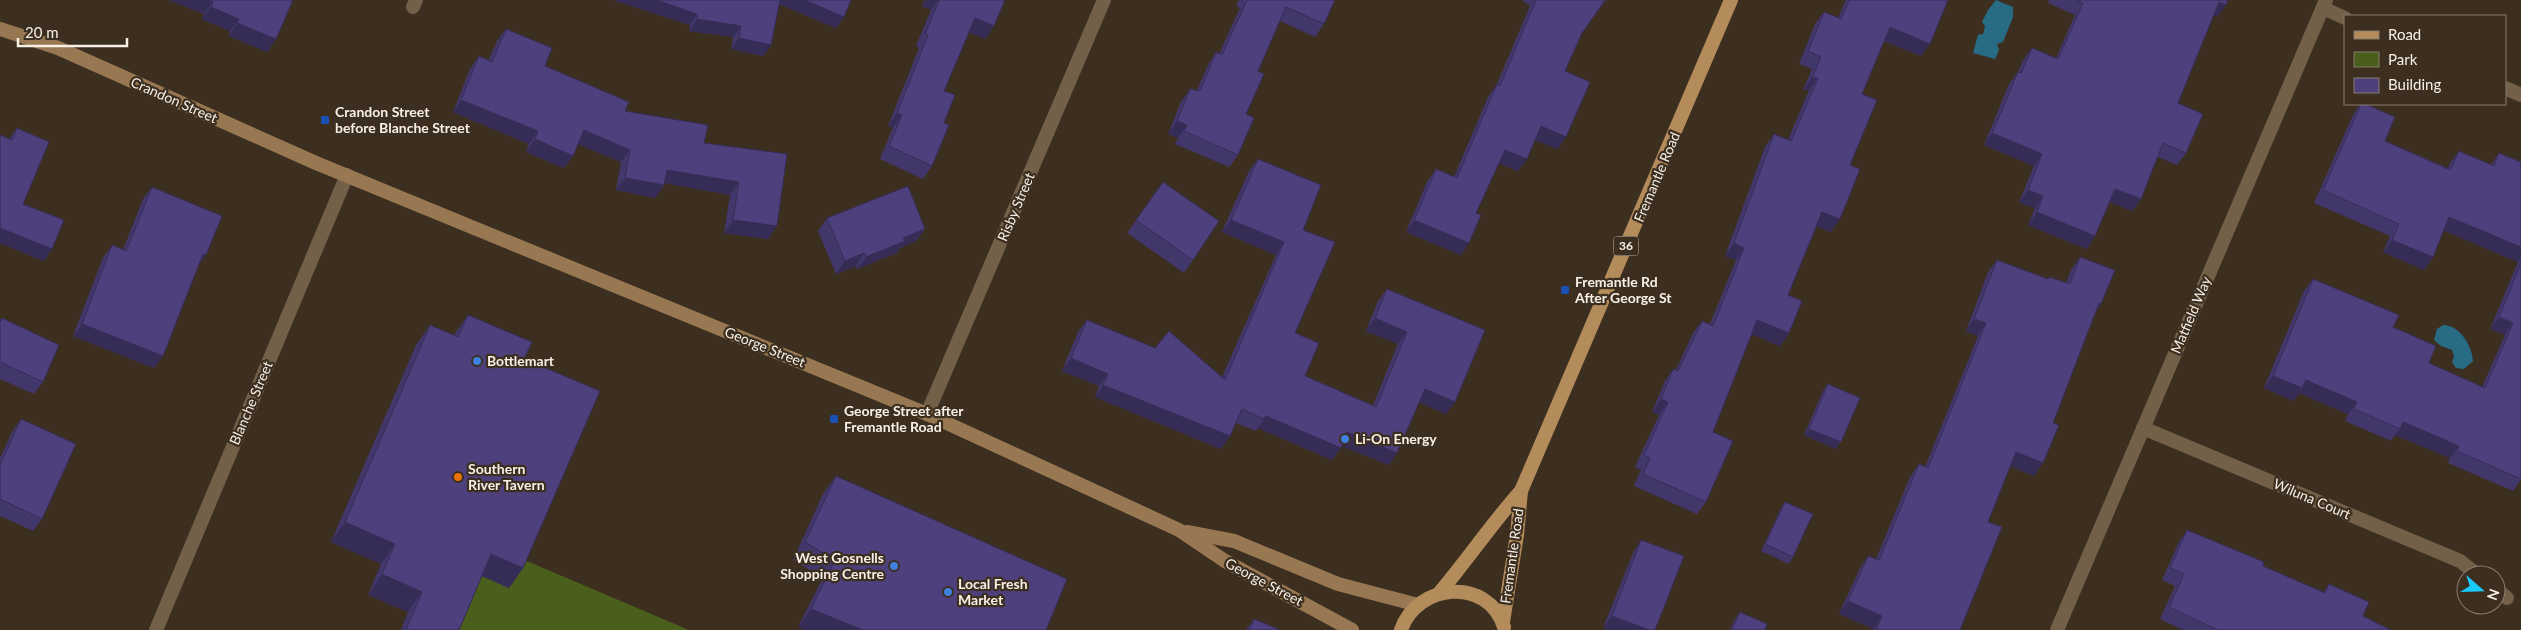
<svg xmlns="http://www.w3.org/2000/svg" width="2521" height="630" font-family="Lato,sans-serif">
	<rect width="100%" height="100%" fill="#3c2f20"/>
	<path fill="#4a5f1c" d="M522,559L689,630H453L477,574Z"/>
	<g fill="#286b85">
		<path d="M1996,0L2013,7V17L2003,42L1997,44L1999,50L1995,59L1973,53L1978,35L1983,34L1985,26L1982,22L1988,10Z"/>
		<path d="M2443,325C2460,325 2472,346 2473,361L2464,369L2456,368L2452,362L2454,357L2452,350L2441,346L2434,340L2437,329Z"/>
	</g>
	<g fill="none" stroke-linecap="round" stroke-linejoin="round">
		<g stroke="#736048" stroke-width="14">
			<path d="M2323,8L2345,18"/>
			<path d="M2505,88L2521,95"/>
			<path d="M927,414L1104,0"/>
			<path d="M2143,428L2460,561L2478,575"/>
			<path d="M2496,589L2507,598"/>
			<path d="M2057,630L2326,0"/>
		</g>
		<g stroke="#736048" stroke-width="14">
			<path d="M413,7L416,0"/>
			<path d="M156,630L347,175"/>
		</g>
		<g stroke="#987852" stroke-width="14">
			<path d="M0,29L58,48L316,163L927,414L1179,530L1225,561L1352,630"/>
			<path d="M1187,532L1234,541L1338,584L1418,605"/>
		</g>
		<g stroke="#b48b5a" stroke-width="14">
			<path d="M1440,592C1468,559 1492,523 1521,491"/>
			<path d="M1503,622L1517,535L1521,491L1731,0"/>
			<path d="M1401,630C1417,583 1488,576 1504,627"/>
		</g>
	</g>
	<g fill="#42376b">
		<path d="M169,0H293L276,39L267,52L229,36L230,31L202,19L204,14Z"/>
		<path d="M615,0H851L844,17L836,28L779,4L771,45L763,56L731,49L733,37L689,31L690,25Z"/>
		<path d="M925,0H1005L994,26L985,39L969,32L944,91V123L932,166L923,179L880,159L893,127L888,126L919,48L916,46L931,10L922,6Z"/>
		<path d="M1239,0H1335L1324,24L1315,37L1280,21L1258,71L1246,114L1238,155L1229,167L1175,144L1178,138L1168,134L1181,102L1190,89L1197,90L1208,65L1216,52L1219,54L1240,8L1236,6Z"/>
		<path d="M1522,0H1606L1582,33L1565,71L1558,149L1535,140L1518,171L1499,163L1476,213L1461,255L1406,232L1427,182L1436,169L1454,177L1488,97L1497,84L1530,6Z"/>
		<path d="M1846,0H1948L1921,56L1884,41L1862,94L1850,165L1831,232L1817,226L1788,295L1789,333L1780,346L1752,334L1713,432L1706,502L1697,514L1634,486L1641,470L1635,467L1659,415L1652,412L1665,381L1673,369L1676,370L1693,333L1702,321L1710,324L1736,260L1725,256L1765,147L1774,134L1788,140L1809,90H1803L1812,69L1799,64L1815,24L1824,12L1838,18Z"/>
		<path d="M2049,0H2228L2217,17L2214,15L2178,103L2186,153L2177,165L2158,157L2141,199L2132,211L2110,202L2087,249L2028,225L2035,208L2019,202L2034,166L1984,145L2009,84L2018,72L2023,60L2032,48L2056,58L2075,15L2048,3Z"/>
		<path d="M506,29L545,66L625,111L704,143L787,154L768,239L724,233L730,195L665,183L655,198L616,190L621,162L578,144L564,168L526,152L529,144L453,112L470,69L479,56L489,60L497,41Z"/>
		<path d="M2360,104H2365L2385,141L2448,168L2450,163L2459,151L2491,165L2499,153L2521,162V479L2513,491L2448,463L2450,458L2395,435L2391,441L2345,421L2348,414L2299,393L2294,401L2264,388L2304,291L2313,279L2393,327L2429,363L2482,387L2505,335L2490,329L2518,262L2443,230L2433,257L2424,270L2383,252L2390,236L2314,203L2353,115Z"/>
		<path d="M17,128L23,204L44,261L0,243V135L9,139Z"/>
		<path d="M1258,159L1303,230L1295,333L1305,376L1373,405L1398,344L1366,331L1378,301L1387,289L1455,402L1446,414L1419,402L1389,465L1342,446L1332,460L1258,428L1256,431L1236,423L1221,449L1095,397L1099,386L1062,371L1078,332L1087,320L1222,377L1276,255L1222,232L1249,171Z"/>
		<path d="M1163,182L1219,221L1184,273L1127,233Z"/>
		<path d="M152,187L197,268L163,356L154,368L73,336L103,258L112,245L123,250L143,199Z"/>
		<path d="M827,218L925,229L916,241L900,248L896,253L857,269L856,266L836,274L818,231Z"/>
		<path d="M2080,257L2101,304L2094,314L2053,423L2034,476L2010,466L1988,522L1960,630H1873L1874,629L1839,614L1860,568L1868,556L1876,559L1910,477L1919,464L1925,467L1978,336L1966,331L1988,272L1997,260L2048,279L2049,277L2066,283L2071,270Z"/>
		<path d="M468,315L524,359L523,568L509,588L482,576L459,630H401L408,612L368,595L381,564L331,542L416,345L430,325L454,335Z"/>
		<path d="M2,318L43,382L34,394L0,379V320Z"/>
		<path d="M1828,384L1836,449L1804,435L1823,391Z"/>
		<path d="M21,419L42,519L33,531L0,516V458L12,432Z"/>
		<path d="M836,476L1046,630L798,627L823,578L793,560L823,494Z"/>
		<path d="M1785,502L1793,557L1789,564L1761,551L1781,508Z"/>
		<path d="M2187,530L2263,566L2324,592L2329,584L2363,616L2391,630H2183L2160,619L2175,586L2162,580L2179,542Z"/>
		<path d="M1641,540L1684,556L1603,628L1633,553Z"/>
		<path d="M1740,612L1765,630H1730L1735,619Z"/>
		<path d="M1254,619L1280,630H1246Z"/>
	</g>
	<g fill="#362d57">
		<path d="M169,0H208L213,2L204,14Z"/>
		<path d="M615,0H656L697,14L690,25L615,1Z"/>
		<path d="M776,0H804L844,17L836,28L774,2Z"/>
		<path d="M926,0H938L931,10L922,6Z"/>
		<path d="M2219,2L2226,5L2217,17L2211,14Z"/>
		<path d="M211,7L239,19L230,31L202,19Z"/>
		<path d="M975,18L994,26L985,39L966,31Z"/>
		<path d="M697,19L741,26L733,37L689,31Z"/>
		<path d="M237,23L276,39L267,52L229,36Z"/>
		<path d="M1890,27L1930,44L1921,56L1881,39Z"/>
		<path d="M739,38L771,45L763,56L731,49Z"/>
		<path d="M1812,78H1818L1809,90H1803Z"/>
		<path d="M461,100L538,131L529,144L453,112Z"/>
		<path d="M897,113L902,115L893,127L888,126Z"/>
		<path d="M1177,121L1187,125L1178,138L1168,134Z"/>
		<path d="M1541,126L1566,137L1558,149L1532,139Z"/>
		<path d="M584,130L630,150L621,162L575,143Z"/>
		<path d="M1992,133L2042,154L2034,166L1984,145Z"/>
		<path d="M535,139L573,156L564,168L526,152Z"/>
		<path d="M1505,150L1527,159L1518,171L1496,162Z"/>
		<path d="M667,170L739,182L730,195L658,182Z"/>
		<path d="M625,178L664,185L655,198L616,190Z"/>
		<path d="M2115,189L2141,199L2132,211L2107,201Z"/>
		<path d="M2028,190L2043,196L2035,208L2019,202Z"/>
		<path d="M1822,212L1840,219L1831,232L1814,225Z"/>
		<path d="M2037,212L2095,236L2087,249L2028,225Z"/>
		<path d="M2449,217L2521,247V258L2518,262L2440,229Z"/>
		<path d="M733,220L777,226L768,239L724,233Z"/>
		<path d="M1231,220L1284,242L1276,255L1222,232Z"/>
		<path d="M1414,220L1469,243L1461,255L1406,232Z"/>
		<path d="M0,228L52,249L44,261L0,243Z"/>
		<path d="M925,229L916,241L900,248L896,253L857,269L866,257L903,238Z"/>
		<path d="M2392,240L2433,257L2424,270L2383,252Z"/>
		<path d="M1734,243L1744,248L1736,260L1725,256Z"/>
		<path d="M864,253L856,266L836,274L845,261Z"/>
		<path d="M203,254L206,255L197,268Z"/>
		<path d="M2099,303L2101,304L2093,317Z"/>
		<path d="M2499,317L2513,323L2505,335L2490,329Z"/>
		<path d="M1375,318L1407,332L1398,344L1366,331Z"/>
		<path d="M1974,319L1986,323L1978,336L1966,331Z"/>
		<path d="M1757,320L1789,333L1780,346L1748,333Z"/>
		<path d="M82,324L163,356L154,368L73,336Z"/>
		<path d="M1071,358L1108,374L1099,386L1062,371Z"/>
		<path d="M2273,376L2306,380L2357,402L2348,414L2299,393L2294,401L2264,388Z"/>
		<path d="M1103,385L1230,436L1221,449L1095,397Z"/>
		<path d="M1425,389L1455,402L1446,414L1416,401Z"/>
		<path d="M1661,399L1668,402L1659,415L1652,412Z"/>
		<path d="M1266,416L1341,448L1332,460L1258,428Z"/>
		<path d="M2403,422L2459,446L2450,458L2395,435L2400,429Z"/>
		<path d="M1809,429L1841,442L1836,449L1804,435Z"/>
		<path d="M1347,432L1397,453L1389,465L1339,445Z"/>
		<path d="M2016,452L2043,463L2034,476L2007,465Z"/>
		<path d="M345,522L395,544L381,564L331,542Z"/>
		<path d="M491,554L523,568L509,588L477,574Z"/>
		<path d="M382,574L422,592L408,612L368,595Z"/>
		<path d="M1848,601L1882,616L1874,629L1839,614Z"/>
		<path d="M811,609L863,630H805L798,627Z"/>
		<path d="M1612,616L1649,630H1608L1603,628Z"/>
	</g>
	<g fill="#4d407c" stroke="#362d57">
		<path d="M208,0H293L276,39L237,23L239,19L211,7L213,2Z"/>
		<path d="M656,0H780L771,45L739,38L741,26L697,19V14Z"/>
		<path d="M804,0H851L844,17Z"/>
		<path d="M939,0H1005L994,26L975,18L944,91L955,95L944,123L949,125L932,166L889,146L902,115L897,113L928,35L925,34Z"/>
		<path d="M1247,0H1335L1324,24L1286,7L1258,71L1264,74L1246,114L1254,118L1238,155L1184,131L1187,125L1177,121L1190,89L1200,91L1216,52L1222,55Z"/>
		<path d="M1536,0H1605L1582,33L1565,71L1590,82L1566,137L1541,126L1527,159L1505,150L1476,213L1481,215L1469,243L1414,220L1436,169L1457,178L1497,84L1500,86Z"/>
		<path d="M1849,0H1948L1930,44L1890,27L1862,94L1877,100L1850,165L1860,169L1840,219L1822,212L1788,295L1802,301L1789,333L1757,320L1713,432L1733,441L1706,502L1643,474L1650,458L1644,455L1668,402L1661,399L1673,369L1678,371L1702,321L1713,326L1744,248L1734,243L1774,134L1791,141L1818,78H1812L1821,57L1808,51L1824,12L1841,19Z"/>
		<path d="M2076,0H2228L2226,5L2219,2L2178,103L2203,114L2186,153L2163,143L2141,199L2115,189L2095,236L2037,212L2043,196L2028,190L2042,154L1992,133L2018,72L2021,73L2032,48L2058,59L2083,3Z"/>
		<path d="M506,29L552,48L545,66L629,102L625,111L708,125L704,143L787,154L777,226L733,220L739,182L667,170L664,185L625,178L630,150L584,130L573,156L535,139L538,131L461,100L479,56L492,62Z"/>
		<path d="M2361,104H2365L2395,117L2385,141L2450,170L2459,151L2494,166L2499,153L2521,162V247L2449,217L2433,257L2392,240L2399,224L2323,190Z"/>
		<path d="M17,128L49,142L23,204L64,220L52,249L0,228V135L12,140Z"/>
		<path d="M1258,159L1321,185L1303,230L1335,242L1295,333L1319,343L1305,376L1376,407L1407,332L1375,318L1387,289L1485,330L1455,402L1425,389L1397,453L1347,432L1341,448L1266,416L1264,419L1242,409L1230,436L1103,385L1108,374L1071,358L1087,320L1155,348L1169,331L1225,380L1284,242L1231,220Z"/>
		<path d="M1163,182L1219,221L1193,260L1136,220Z"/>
		<path d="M908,186L925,229L903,238L905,241L866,257L864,253L845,261L827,218Z"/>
		<path d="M152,187L222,216L206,255L203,254L163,356L82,324L112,245L126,251Z"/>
		<path d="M2080,257L2115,270L2101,304L2099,303L2053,423L2059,425L2043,463L2016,452L1988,522L2002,527L1960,630H1876L1882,616L1848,601L1868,556L1879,560L1919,464L1928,468L1986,323L1974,319L1997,260L2048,279L2049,277L2070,284Z"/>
		<path d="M2521,263V479L2457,451L2459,446L2403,422L2400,429L2354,409L2357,402L2306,380L2302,388L2273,376L2313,279L2399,315L2393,327L2436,346L2429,363L2485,388L2513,323L2499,317Z"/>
		<path d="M468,315L532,342L524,359L600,391L523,568L491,554L459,630H406L422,592L382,574L395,544L345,522L430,325L458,337Z"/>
		<path d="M2,318L59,345L43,382L0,362V322Z"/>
		<path d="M1828,384L1860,398L1841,442L1809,429Z"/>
		<path d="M21,419L76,444L42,519L0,499V465Z"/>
		<path d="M836,476L1067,579L1046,630H863L811,609L835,560L805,542Z"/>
		<path d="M1785,502L1813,514L1793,557L1765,544Z"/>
		<path d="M2187,530L2264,562L2263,566L2325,593L2329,584L2369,602L2363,616L2391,630H2218L2169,607L2184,574L2170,568Z"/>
		<path d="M1641,540L1684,556L1655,630H1649L1612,616Z"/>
		<path d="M1740,612L1767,624L1765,630H1732Z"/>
		<path d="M1254,619L1280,630H1249Z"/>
	</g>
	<g fill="#1a4fb4" stroke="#3c2f20" stroke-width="2">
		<rect x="320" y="115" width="10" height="10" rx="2.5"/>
		<rect x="1560" y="285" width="10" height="10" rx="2.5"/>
		<rect x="829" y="414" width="10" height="10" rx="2.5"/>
	</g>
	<g fill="#3f7fe0" stroke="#3c2f20" stroke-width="2">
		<circle cx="477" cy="361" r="5"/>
		<circle cx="1345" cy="439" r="5"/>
		<circle cx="894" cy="566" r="5"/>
		<circle cx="948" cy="592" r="5"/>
	</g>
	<circle fill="#e8710a" stroke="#3c2f20" stroke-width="2" cx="458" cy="477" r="5"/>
	<g text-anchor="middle" stroke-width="4.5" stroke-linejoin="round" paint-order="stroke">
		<rect fill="#3c2f20" stroke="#c0b6ab" stroke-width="1" x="1613.5" y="236.5" width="25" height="19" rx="4"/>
		<g font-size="12" font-weight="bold" fill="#f8f0e6">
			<text x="1626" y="250">36</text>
		</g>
		<g font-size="14" fill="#f8f0e6" stroke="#3c2f20">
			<text transform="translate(174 100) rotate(24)" y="5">Crandon Street</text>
			<text transform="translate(1657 177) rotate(-67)" y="5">Fremantle Road</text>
			<text transform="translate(1016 207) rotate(-67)" y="5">Risby Street</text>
			<text transform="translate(2191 315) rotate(-67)" y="5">Matfield Way</text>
			<text transform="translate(765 347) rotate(22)" y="5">George Street</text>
			<text transform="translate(251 403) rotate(-67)" y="5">Blanche Street</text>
			<text transform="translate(2312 499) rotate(23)" y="5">Wiluna Court</text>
			<text transform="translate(1512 556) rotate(-82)" y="5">Fremantle Road</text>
			<text transform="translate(1264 582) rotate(28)" y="5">George Street</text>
		</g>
		<g font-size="14" font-weight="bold" fill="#f8f0e6" stroke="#3c2f20" text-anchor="start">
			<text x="335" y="117">Crandon Street<tspan x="335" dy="16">before Blanche Street</tspan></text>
			<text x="1575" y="287">Fremantle Rd<tspan x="1575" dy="16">After George St</tspan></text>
			<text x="487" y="366">Bottlemart</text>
			<text x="844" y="416">George Street after<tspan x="844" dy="16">Fremantle Road</tspan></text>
			<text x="1355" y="444">Li-On Energy</text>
			<text x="468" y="474">Southern<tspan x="468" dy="16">River Tavern</tspan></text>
			<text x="884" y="563" text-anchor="end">West Gosnells<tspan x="884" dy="16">Shopping Centre</tspan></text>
			<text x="958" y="589">Local Fresh<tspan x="958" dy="16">Market</tspan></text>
		</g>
	</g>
	<rect x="2344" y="15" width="162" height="90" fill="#3c2f20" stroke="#877c6f"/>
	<rect x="2354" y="31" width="25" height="8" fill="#b48b5a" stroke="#877c6f"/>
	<text x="2388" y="40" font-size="15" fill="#f8f0e6">Road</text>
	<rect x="2354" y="52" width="25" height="15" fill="#4a5f1c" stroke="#877c6f"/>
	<text x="2388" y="65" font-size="15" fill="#f8f0e6">Park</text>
	<rect x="2354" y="78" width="25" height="15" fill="#4d407c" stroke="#877c6f"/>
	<text x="2388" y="90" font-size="15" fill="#f8f0e6">Building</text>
	<g transform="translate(2481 590) rotate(110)"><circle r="24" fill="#3c2f20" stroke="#877c6f"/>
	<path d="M0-4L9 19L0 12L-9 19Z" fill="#19cafc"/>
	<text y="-8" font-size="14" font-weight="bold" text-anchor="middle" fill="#f8f0e6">N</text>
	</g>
	<path d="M18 38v8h109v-8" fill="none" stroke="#f8f0e6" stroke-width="2.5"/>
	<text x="25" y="38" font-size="15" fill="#f8f0e6" stroke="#3c2f20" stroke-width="4" paint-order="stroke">20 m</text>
</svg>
